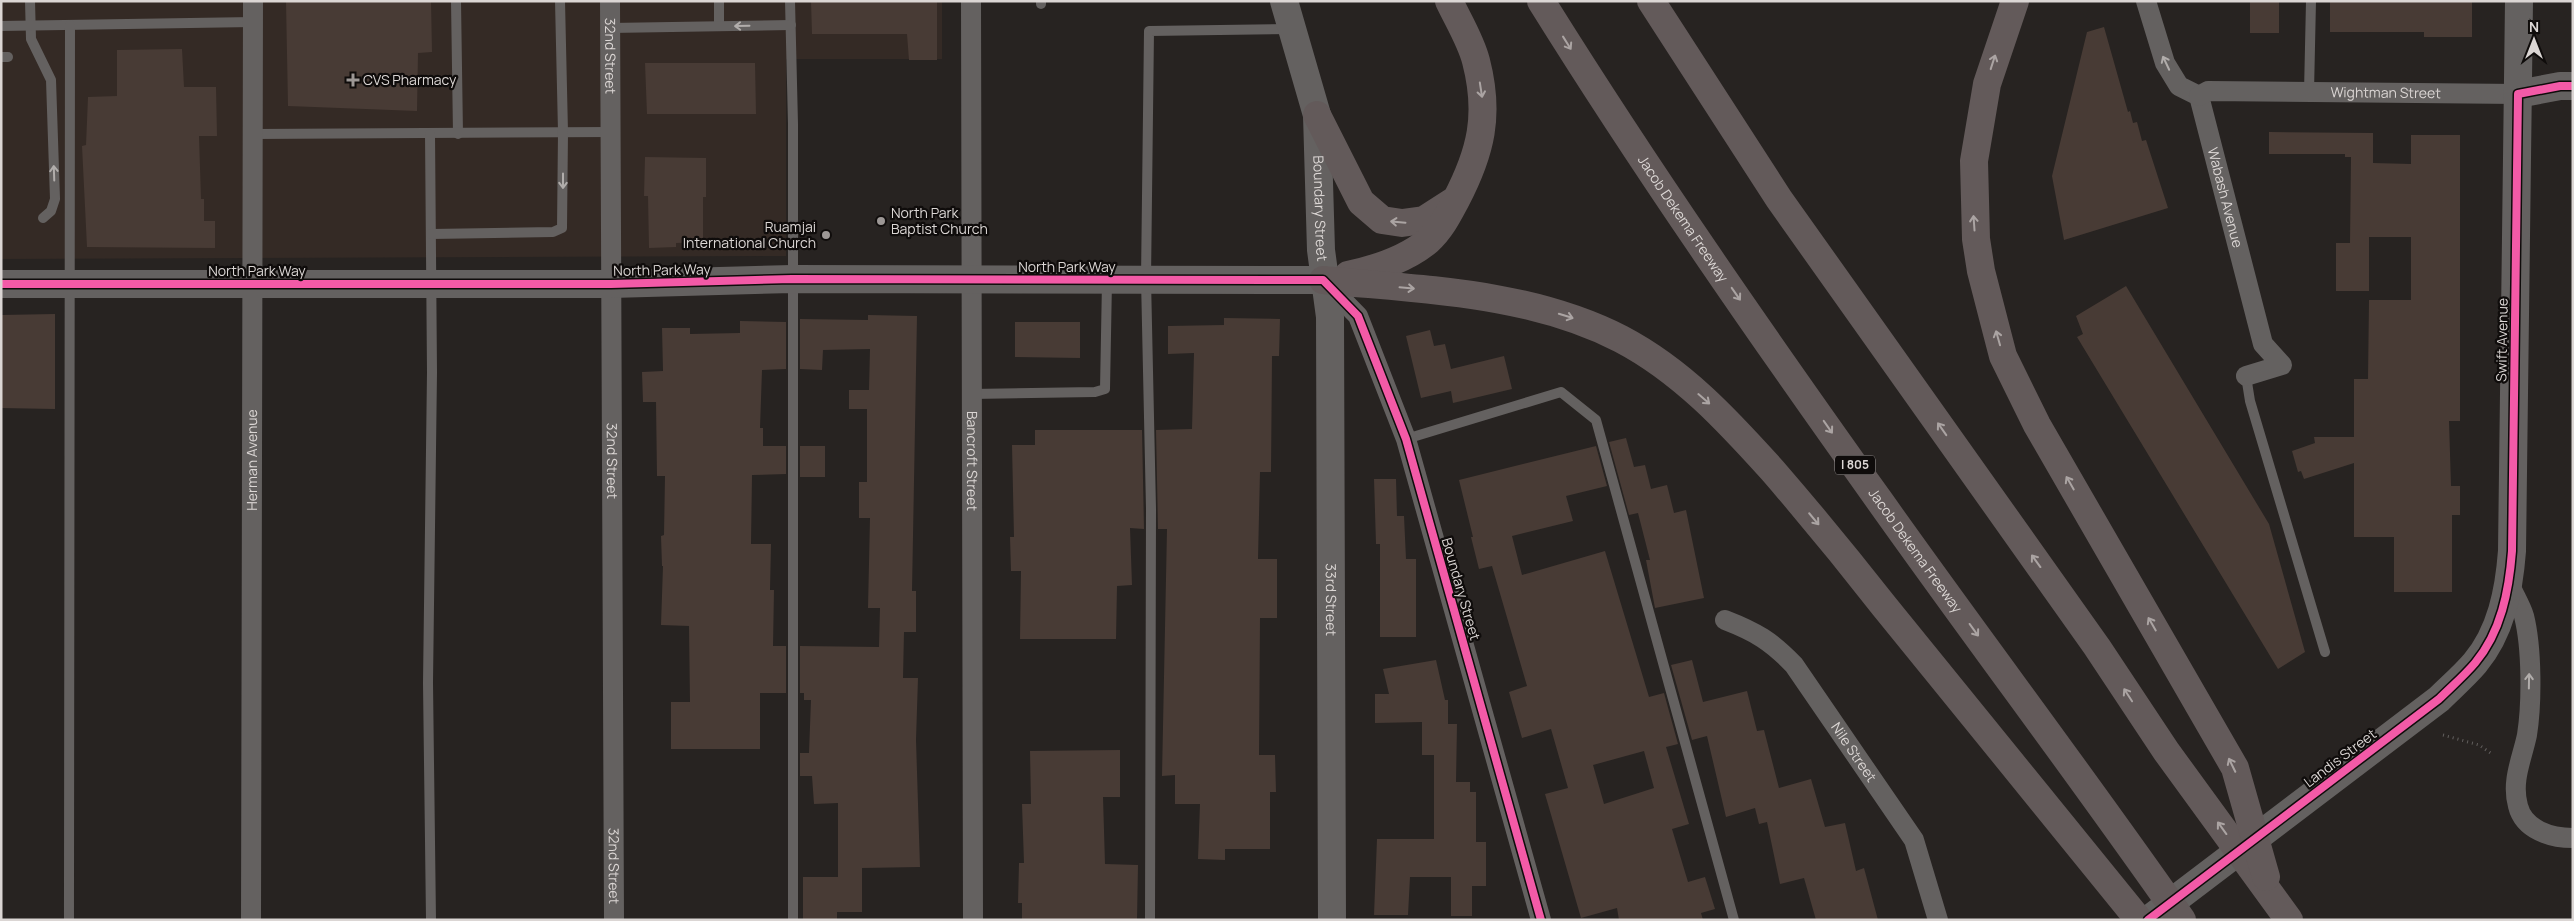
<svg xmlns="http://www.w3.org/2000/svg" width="2574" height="921" font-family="Manrope,sans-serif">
	<rect width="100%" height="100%" fill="#272321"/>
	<path fill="#342a25" d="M1,1H942V59H786V256L1,259Z"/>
	<g fill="#483b35" fill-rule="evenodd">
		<path d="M286,1H431L432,52L418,53L417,111L288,106Z"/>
		<path d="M811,1H937V60H909L907,34H812Z"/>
		<rect x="2250" y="1" width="29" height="32"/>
		<path d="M2330,1H2472V37H2424V32H2330Z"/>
		<path d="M2104,27L2128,112L2130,111L2133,123L2137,122L2142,141L2146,140L2168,208L2064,240L2052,176L2087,32Z"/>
		<path d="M182,49L184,87H216L217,136H199L201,199H204V221H215V248L87,247L82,146L86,145L88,97L117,96V50Z"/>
		<path d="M645,63H755L756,114H647Z"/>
		<path d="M2269,132L2373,133V163L2411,164V135H2460V421H2449L2451,486H2460V515H2452V592H2394V537H2354V463L2304,479L2301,471L2298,472L2292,451L2315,443L2314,437H2354V379H2368L2369,300H2411V237H2369V291H2336V243H2350L2351,157H2345V154H2269Z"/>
		<path d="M645,157L706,158V197H703V242L676,243V247L649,248L648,196H644Z"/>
		<path d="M2126,286L2269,524L2305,652L2278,669L2077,337L2083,334L2076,316Z"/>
		<path d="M55,314V409L1,408V315Z"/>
		<path d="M868,315L917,316L912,591H916V632H904L903,678H918L916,740L920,867L862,868V912H837V920H803V877H838V803L814,804L812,776H800V753H809L811,700H804V693H800V646L879,647L880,608H868L870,518H859V482H867V409H849V390H869L870,349L823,350L822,370L800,369V319L868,320Z"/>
		<path d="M1224,318L1280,319L1279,356H1272L1271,472H1260L1258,559H1277V618H1260L1259,755H1275L1276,792H1270V849H1225V860L1198,859L1200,804H1175V775L1162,776L1167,529H1158L1156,430L1192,429L1194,353L1168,354V326L1224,325Z"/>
		<path d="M740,321L786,322V369L762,370L760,428H763V446H786V474L752,475L751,544H771L770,590H774L773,646H786V693H760V749H671V702H690L689,626L661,625L663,566H662L661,536L664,535L665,476H657L656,402H643L642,372L663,371L662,328H690V334L740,333Z"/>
		<path d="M1015,322H1080V358L1015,357Z"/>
		<path d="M1430,330L1434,346L1445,344L1451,369L1504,356L1512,389L1453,403L1451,391L1421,398L1406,336Z"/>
		<path d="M1035,430H1142L1144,529L1130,528L1132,585L1117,586L1116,639H1020L1021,571H1011L1010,537H1014L1012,445H1035Z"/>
		<path d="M1626,438L1634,467L1645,465L1651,489L1667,485L1674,513L1686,510L1704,598L1655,608L1646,560H1650L1638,513L1629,515L1609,442Z"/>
		<rect x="800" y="446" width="25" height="31"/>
		<path d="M1596,446L1607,486L1566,496L1573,521L1512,536L1522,575L1605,551L1649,697L1664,693L1678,744L1666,747L1689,824L1672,829L1688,882L1705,877L1715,909L1701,913L1703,920H1619L1617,908L1581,918L1545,794L1568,788L1551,729L1522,738L1509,692L1527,686L1492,566L1479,569L1471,537H1473L1459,480ZM1644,751L1654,788L1604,804L1593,765Z"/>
		<path d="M1374,479H1396L1397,516H1404L1406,559H1416V637H1380V544H1376Z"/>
		<path d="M1436,660L1445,700H1448V724H1457L1456,782H1470V792H1476V842H1486V886H1472V916H1451V877H1410L1408,915H1374L1377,839H1434V755H1422V722L1375,723V694H1389L1383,669Z"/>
		<path d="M1692,660L1703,702L1747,691L1757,731L1764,730L1779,788L1811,779L1825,827L1845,823L1856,871L1864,868L1878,920H1816L1804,878L1780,884L1767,822L1759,824L1755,808L1726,817L1707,736L1692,740L1671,665Z"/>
		<path d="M1120,750V797H1103L1105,864L1138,865L1137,920H1022V903H1018L1019,863H1024L1022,804H1031L1030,751Z"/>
	</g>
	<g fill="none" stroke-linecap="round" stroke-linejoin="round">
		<path stroke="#63605f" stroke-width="3" stroke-dasharray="1 4" stroke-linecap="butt" d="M2443,735L2479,745L2492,754"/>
		<g stroke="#646160" stroke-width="10">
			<path d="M30,1L31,39L51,80L55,199L51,211L43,218"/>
			<path d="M456,1L458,134"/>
			<path d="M790,1L793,124V920"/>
			<path d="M1041,4V1"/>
			<path d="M1,26L253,22"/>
			<path d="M719,26V1"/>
			<path d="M610,28L791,25"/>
			<path d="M1,57H8"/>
			<path d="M2309,92L2311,1"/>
			<path d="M253,134L611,132"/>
			<path d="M430,134L432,372L428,683L431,920"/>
			<path d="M431,234L553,232L562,228L563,132L560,1"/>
			<path d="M2246,376L2250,401L2325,652"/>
			<path d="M971,394L1095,392L1105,389L1107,281"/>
			<path d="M1406,439L1561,392L1596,420L1734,920"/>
			<path d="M69,920C68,622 71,324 70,25"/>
			<path d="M1150,920L1151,509L1146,279L1149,31L1291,29"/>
		</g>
		<g stroke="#646160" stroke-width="20">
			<path id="s1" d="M610,1L614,920"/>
			<path id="s2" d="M971,1L973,920"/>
			<path id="s3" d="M2146,1L2165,63L2179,86L2199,96L2263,344L2282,365L2246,376"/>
			<path id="s4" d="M2199,96L2208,91L2518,94"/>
			<path d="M1323,280L1358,316L1406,439L1541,920"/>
			<path d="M2510,585C2514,595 2521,606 2524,616C2532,648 2532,703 2527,735C2522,759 2511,781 2518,806C2524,830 2551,838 2573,838"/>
			<path id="s5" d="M1725,620C1756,632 1771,641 1794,665L1914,840L1938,920"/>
			<path id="s6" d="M251,920L253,1"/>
		</g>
		<g stroke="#646160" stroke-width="28">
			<path id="s7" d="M1284,1L1317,115L1321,250L1330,317L1332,920"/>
			<path d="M2518,94L2560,86H2573"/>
			<path d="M1,284H611L792,279L1323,280"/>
			<path d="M2148,920L2439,699C2451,687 2464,676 2475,663C2501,632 2509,591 2512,551L2519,1"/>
		</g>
		<g stroke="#635a5a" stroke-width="28">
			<path id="s8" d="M1541,1C1647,171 1762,336 1879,500C1979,641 2083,778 2182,920"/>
			<path d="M1651,1L1779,199L2097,647L2166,751L2289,920"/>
			<path d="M2015,1L1987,84L1974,161L1976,239L1981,271L2003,356L2037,425L2235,768L2266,877"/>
			<path d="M1317,115L1361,202L1382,220L1402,223L1424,220L1452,202"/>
			<path d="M1348,275C1376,269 1405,260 1428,241C1441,229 1448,215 1456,200C1481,152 1490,115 1476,61C1471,41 1458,20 1449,1"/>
			<path d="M1323,280C1425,290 1529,292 1621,339C1682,371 1728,421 1773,471C1811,515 1848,560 1884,606C1969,710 2053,815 2139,920"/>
		</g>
		<defs>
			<g id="cycleway">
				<path d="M1,284H611L792,279L1323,280L1358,316L1406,439L1541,920"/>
				<path d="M2148,920L2439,699C2451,687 2464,676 2475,663C2501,632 2509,591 2512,551L2518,94L2560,86H2573"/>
			</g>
		</defs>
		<use href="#cycleway" stroke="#0f0c0b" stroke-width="11"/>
		<use href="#cycleway" stroke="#f35aa7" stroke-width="8"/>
	</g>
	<defs><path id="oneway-shaft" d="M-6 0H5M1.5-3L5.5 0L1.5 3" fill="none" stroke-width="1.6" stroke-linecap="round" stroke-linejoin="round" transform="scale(1.25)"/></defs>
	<g stroke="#b1adab">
		<use href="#oneway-shaft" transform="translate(742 26) rotate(179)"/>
		<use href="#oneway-shaft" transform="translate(2166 63) rotate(-115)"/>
		<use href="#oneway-shaft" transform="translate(54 173) rotate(-92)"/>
		<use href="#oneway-shaft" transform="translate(563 181) rotate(90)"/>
		<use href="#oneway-shaft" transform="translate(2529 681) rotate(-89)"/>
	</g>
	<g stroke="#aba4a3">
		<use href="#oneway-shaft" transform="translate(1567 43) rotate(58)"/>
		<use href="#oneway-shaft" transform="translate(1993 62) rotate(-72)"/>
		<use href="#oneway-shaft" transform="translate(1481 90) rotate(81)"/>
		<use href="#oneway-shaft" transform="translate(1398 222) rotate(-175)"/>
		<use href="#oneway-shaft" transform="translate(1974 223) rotate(-94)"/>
		<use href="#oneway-shaft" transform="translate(1407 288) rotate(5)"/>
		<use href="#oneway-shaft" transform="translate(1736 294) rotate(55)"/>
		<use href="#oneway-shaft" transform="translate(1566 316) rotate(17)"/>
		<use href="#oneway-shaft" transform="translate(1998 338) rotate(-106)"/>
		<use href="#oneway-shaft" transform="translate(1704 399) rotate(41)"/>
		<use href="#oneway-shaft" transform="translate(1828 427) rotate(55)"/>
		<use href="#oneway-shaft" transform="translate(1942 429) rotate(-125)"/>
		<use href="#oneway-shaft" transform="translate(2070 483) rotate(-120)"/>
		<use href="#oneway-shaft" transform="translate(1814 519) rotate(50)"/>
		<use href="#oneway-shaft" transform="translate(2036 561) rotate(-126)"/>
		<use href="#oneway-shaft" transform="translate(2152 624) rotate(-120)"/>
		<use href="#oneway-shaft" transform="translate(1974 630) rotate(54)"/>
		<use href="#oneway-shaft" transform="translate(2128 695) rotate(-123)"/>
		<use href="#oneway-shaft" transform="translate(2232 765) rotate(-116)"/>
		<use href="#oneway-shaft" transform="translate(2222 828) rotate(-126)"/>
	</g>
	<g fill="#9c9795" stroke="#0f0c0b" stroke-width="2">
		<path d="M350.5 72.5h5v5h5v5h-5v5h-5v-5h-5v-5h5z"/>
		<circle cx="881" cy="221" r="5"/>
		<circle cx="826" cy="235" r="5"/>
	</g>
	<g text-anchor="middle" stroke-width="4.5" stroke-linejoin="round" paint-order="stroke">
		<rect fill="#0f0c0b" stroke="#9e9998" stroke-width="1" x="1835" y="455.5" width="40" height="19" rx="4"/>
		<g font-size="12" font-weight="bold" fill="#dbd6d4">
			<text x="1855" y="469">I 805</text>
		</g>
		<g font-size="14" fill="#dbd6d4" stroke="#0f0c0b">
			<text dy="5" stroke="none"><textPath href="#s1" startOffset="55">32nd Street</textPath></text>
			<text dy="5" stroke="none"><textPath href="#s4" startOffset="188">Wightman Street</textPath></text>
			<text dy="5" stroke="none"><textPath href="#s3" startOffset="219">Wabash Avenue</textPath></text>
			<text dy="5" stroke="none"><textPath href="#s7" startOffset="212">Boundary Street</textPath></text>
			<text dy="5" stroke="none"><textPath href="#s8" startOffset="260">Jacob Dekema Freeway</textPath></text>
			<text x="1067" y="272">North Park Way</text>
			<text transform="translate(662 270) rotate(-1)" y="5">North Park Way</text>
			<text x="257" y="276">North Park Way</text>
			<text transform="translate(2502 340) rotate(-89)" y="5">Swift Avenue</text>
			<text dy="5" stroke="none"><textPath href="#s6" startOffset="460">Herman Avenue</textPath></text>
			<text dy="5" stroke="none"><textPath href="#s1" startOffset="460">32nd Street</textPath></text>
			<text dy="5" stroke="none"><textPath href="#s2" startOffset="460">Bancroft Street</textPath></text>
			<text dy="5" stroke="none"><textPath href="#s8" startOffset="665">Jacob Dekema Freeway</textPath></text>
			<text transform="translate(1461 589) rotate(74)" y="5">Boundary Street</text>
			<text dy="5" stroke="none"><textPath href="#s7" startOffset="604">33rd Street</textPath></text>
			<text dy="5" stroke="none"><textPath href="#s5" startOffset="189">Nile Street</textPath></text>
			<text transform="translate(2340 758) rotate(-37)" y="5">Landis Street</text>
			<text dy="5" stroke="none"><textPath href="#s1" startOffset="865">32nd Street</textPath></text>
		</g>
		<g font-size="14" fill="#dbd6d4" stroke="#0f0c0b" text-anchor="start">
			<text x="363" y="85">CVS Pharmacy</text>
			<text x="891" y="218">North Park<tspan x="891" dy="16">Baptist Church</tspan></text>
			<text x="816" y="232" text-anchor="end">Ruamjai<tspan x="816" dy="16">International Church</tspan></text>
		</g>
	</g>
	<rect width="2574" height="921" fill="none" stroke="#dbd6d4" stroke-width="5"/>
	<g transform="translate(2534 40)" stroke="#0f0c0b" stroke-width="4" paint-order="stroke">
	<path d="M0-4L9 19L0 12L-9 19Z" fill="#dbd6d4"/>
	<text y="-8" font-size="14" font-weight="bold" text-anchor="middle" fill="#dbd6d4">N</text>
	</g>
</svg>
